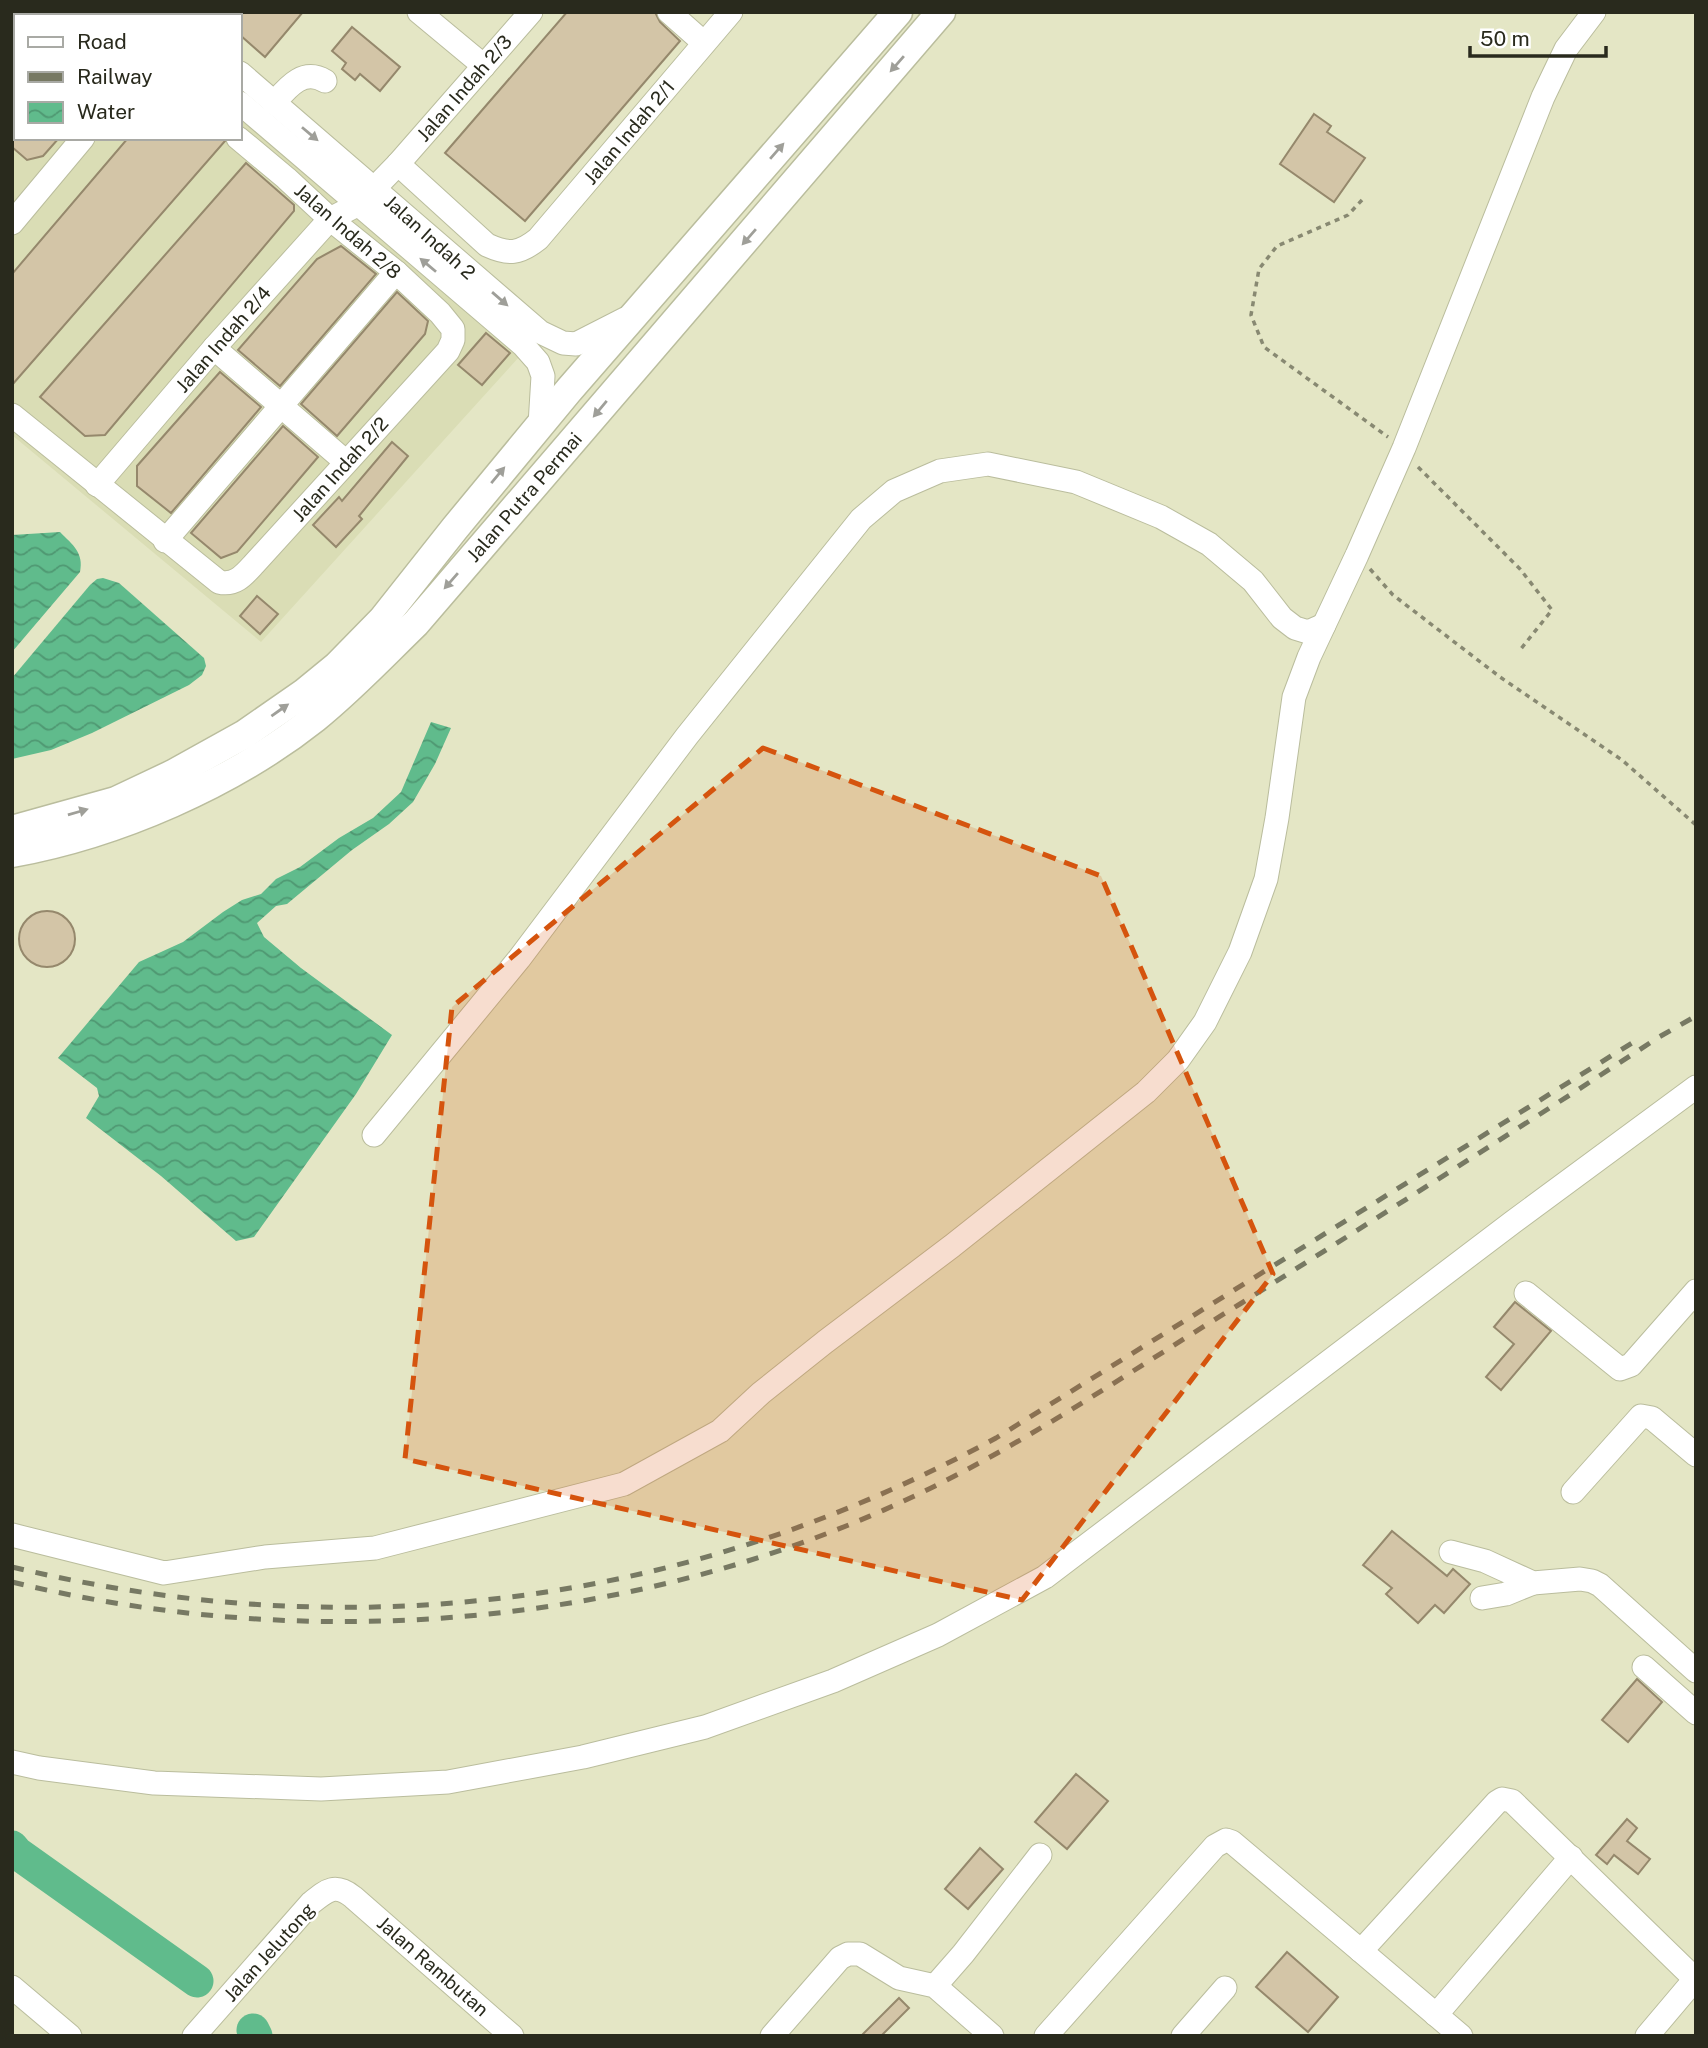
<svg xmlns="http://www.w3.org/2000/svg" width="1708" height="2048" font-family="'Public Sans',sans-serif">
	<defs>
		<pattern id="water-waves" width="16" height="10" patternUnits="userSpaceOnUse" patternTransform="scale(1.75)"><rect width="16" height="10" fill="#60bb8c"/><path d="M0 5q4-4 8 0t8 0" fill="none" stroke="#4f9872"/></pattern>
	</defs>
	<rect width="100%" height="100%" fill="#e4e6c5"/>
	<path fill="#daddb5" d="M12,12H116L120,16H16V138H240V118L519,357L261,642L12,435Z"/>
	<g fill="url(#water-waves)">
		<path d="M60,532C73,545 84,553 80,572L12,652V535Z"/>
		<path d="M103,578L119,583L204,658L206,666L202,675L189,685L92,733L51,750L12,759V678L90,585L97,579Z"/>
		<path d="M431,722L451,728L435,764L413,802L389,824L352,850L287,904L276,906L257,923L264,937L301,968L392,1035L356,1094L254,1237L236,1241L161,1176L86,1118L99,1096L97,1088L58,1058L139,962L183,942L223,912L242,900L261,894L276,879L300,867L339,838L373,818L401,792Z"/>
	</g>
	<g fill="none" stroke-linecap="round" stroke-linejoin="round">
		<g stroke="#60bb8c" stroke-width="33">
			<path d="M12,1847L17,1853L197,1981"/>
			<path d="M253,2030L256,2036"/>
		</g>
	</g>
	<g fill="#d3c5a7" stroke="#95886c" stroke-width="2">
		<path d="M240,12H303L265,57L240,35Z"/>
		<path d="M567,12H655L660,22L680,41L525,221L445,153Z"/>
		<path d="M352,27L400,67L380,91L360,74L355,80L342,69L346,63L332,51Z"/>
		<path d="M1314,114L1331,126L1327,132L1365,158L1334,202L1280,164Z"/>
		<path d="M12,138H59L43,156L27,160L12,147Z"/>
		<path d="M128,138H224L225,141L12,385V274Z"/>
		<path d="M246,163L294,205V211L105,435L85,436L40,397Z"/>
		<path d="M341,246L376,274L280,386L238,350L317,259Z"/>
		<path d="M397,292L428,321L425,334L337,436L301,404Z"/>
		<path d="M486,333L510,353L482,385L458,365Z"/>
		<path d="M220,372L261,407L171,513L137,486V466Z"/>
		<path d="M283,426L318,457L237,552L221,558L191,533Z"/>
		<path d="M392,442L408,456L359,516L362,519L336,547L313,525L339,497L342,501Z"/>
		<path d="M257,596L278,614L260,634L240,616Z"/>
		<circle cx="47" cy="939" r="28"/>
		<path d="M1515,1302L1551,1331L1501,1390L1486,1377L1514,1344L1494,1327Z"/>
		<path d="M1392,1531L1447,1576L1453,1569L1470,1584L1444,1613L1435,1605L1418,1623L1386,1594L1392,1588L1363,1565Z"/>
		<path d="M1637,1679L1662,1702L1628,1742L1602,1720Z"/>
		<path d="M1076,1774L1108,1801L1067,1849L1035,1822Z"/>
		<path d="M1627,1819L1637,1828L1627,1841L1650,1859L1638,1874L1614,1855L1607,1864L1596,1855Z"/>
		<path d="M980,1848L1003,1869L968,1909L945,1889Z"/>
		<path d="M1287,1952L1338,1997L1308,2032L1256,1987Z"/>
		<path d="M899,1998L909,2008L881,2036H861Z"/>
	</g>
	<g fill="none" stroke-linecap="round" stroke-linejoin="round">
		<defs>
			<g id="minor">
				<path d="M87,12L91,16"/>
				<path d="M135,12L139,16"/>
				<path d="M169,12L173,16"/>
				<path d="M419,12L484,66"/>
				<path d="M669,12L704,43"/>
				<path d="M12,68L16,71"/>
				<path d="M240,73L540,332L563,343L576,344L625,319"/>
				<path d="M240,103L523,345L538,362L543,376L540,425"/>
				<path d="M274,103C288,87 303,68 325,81"/>
				<path d="M398,164L487,245C509,255 519,254 538,239L731,12"/>
				<path d="M12,223L83,138"/>
				<path d="M214,348L346,462"/>
				<path d="M12,415L219,582C235,586 244,575 254,564L448,351L453,340V329L440,313L396,272L330,219L286,178L238,138"/>
				<path d="M97,485L214,348L330,219L359,204L398,164L531,12"/>
				<path d="M165,541L396,272"/>
				<path d="M374,1135L519,959L687,736L861,519L894,491L940,471L988,464L1076,482L1161,517L1209,544L1253,581L1282,618L1295,628L1308,632L1324,625"/>
				<path d="M1526,1293L1620,1369L1631,1365L1696,1291"/>
				<path d="M1573,1492L1641,1416L1652,1418L1696,1455"/>
				<path d="M12,1535L164,1573L265,1557L375,1548L624,1484L720,1431L761,1393L825,1342L952,1246L1146,1092L1178,1060L1205,1022L1240,952L1266,879L1277,818L1294,697L1309,657L1357,555L1404,448L1543,97L1566,49L1594,12"/>
				<path d="M1451,1552L1485,1561L1533,1583L1580,1579L1592,1581L1600,1585L1696,1671"/>
				<path d="M1482,1598L1506,1594L1533,1583"/>
				<path d="M1644,1667L1696,1713"/>
				<path d="M12,1762L39,1768L154,1783L321,1789L448,1782L583,1757L705,1727L833,1681L938,1635L1045,1577L1513,1222L1696,1087"/>
				<path d="M935,1986L963,1954L1040,1855"/>
				<path d="M12,1987L70,2036"/>
				<path d="M1436,2015L1571,1857"/>
				<path d="M194,2036L311,1903C327,1890 335,1883 353,1897L512,2036"/>
				<path d="M772,2036L840,1958L848,1954H860L899,1978L935,1986L992,2036"/>
				<path d="M1046,2036L1215,1846L1226,1840L1232,1842L1361,1951"/>
				<path d="M1183,2036L1225,1988"/>
				<path d="M1461,2036L1361,1951L1497,1802L1502,1799L1512,1801L1695,1979"/>
				<path d="M1647,2036L1696,1978"/>
			</g>
			<g id="major">
				<path d="M12,830L116,801L173,774L245,734L304,693L337,666L383,619L455,528L569,390L898,12"/>
				<path d="M12,853C117,834 232,784 315,718C351,689 383,655 416,623L941,12"/>
			</g>
		</defs>
		<use href="#minor" stroke="#babd9d" stroke-width="25"/>
		<use href="#major" stroke="#babd9d" stroke-width="31"/>
		<g stroke="#888972" stroke-width="3.5" stroke-dasharray="5 5" stroke-linecap="butt">
			<path d="M1362,200L1348,215L1277,246L1259,269L1251,315L1264,347L1388,437"/>
			<path d="M1418,467L1520,569L1552,610L1520,650"/>
			<path d="M1370,569L1393,595L1500,677L1622,760L1696,825"/>
		</g>
		<use href="#minor" stroke="#fff" stroke-width="23"/>
		<use href="#major" stroke="#fff" stroke-width="28"/>
		<g stroke="#777963" stroke-width="5" stroke-dasharray="12 12" stroke-linecap="butt">
			<path d="M12,1567C355,1649 686,1606 996,1438L1640,1038"/>
			<path d="M12,1582C315,1656 648,1627 929,1489C1037,1436 1137,1367 1240,1304C1380,1216 1520,1128 1659,1037L1696,1016"/>
		</g>
	</g>
	<defs><path id="oneway-solid" d="M-6-.8H1V-3.2L6.5 0L1 3.2V.8H-6Z" transform="scale(1.75)"/></defs>
	<g fill="#9f9f99">
		<use href="#oneway-solid" transform="translate(897 64) rotate(131)"/>
		<use href="#oneway-solid" transform="translate(310 134) rotate(40)"/>
		<use href="#oneway-solid" transform="translate(777 151) rotate(-49)"/>
		<use href="#oneway-solid" transform="translate(749 237) rotate(131)"/>
		<use href="#oneway-solid" transform="translate(428 265) rotate(-140)"/>
		<use href="#oneway-solid" transform="translate(500 299) rotate(41)"/>
		<use href="#oneway-solid" transform="translate(600 409) rotate(130)"/>
		<use href="#oneway-solid" transform="translate(498 475) rotate(-50)"/>
		<use href="#oneway-solid" transform="translate(451 581) rotate(131)"/>
		<use href="#oneway-solid" transform="translate(280 710) rotate(-35)"/>
		<use href="#oneway-solid" transform="translate(78 812) rotate(-16)"/>
	</g>
	<path fill="#d5540e" fill-opacity="0.2" stroke="#d5540e" stroke-width="5" stroke-dasharray="14 9" stroke-linejoin="round" d="M763,748L1101,876L1273,1274L1022,1600L405,1459L452,1007Z"/>
	<g text-anchor="middle" stroke-width="5" stroke-linejoin="round" paint-order="stroke">
		<g font-size="19" fill="#292a1d" stroke="#fff">
			<text transform="translate(464 88) rotate(-49)" y="7">Jalan Indah 2/3</text>
			<text transform="translate(629 132) rotate(-50)" y="7">Jalan Indah 2/1</text>
			<text transform="translate(348 231) rotate(41)" y="7">Jalan Indah 2/8</text>
			<text transform="translate(430 237) rotate(42)" y="7">Jalan Indah 2</text>
			<text transform="translate(223 339) rotate(-49)" y="7">Jalan Indah 2/4</text>
			<text transform="translate(340 469) rotate(-48)" y="7">Jalan Indah 2/2</text>
			<text transform="translate(524 497) rotate(-49)" y="7">Jalan Putra Permai</text>
			<text transform="translate(269 1952) rotate(-48)" y="7">Jalan Jelutong</text>
			<text transform="translate(433 1966) rotate(41)" y="7">Jalan Rambutan</text>
		</g>
	</g>
	<rect width="1708" height="2048" fill="none" stroke="#292a1d" stroke-width="28"/>
	<rect x="14" y="14" width="228" height="126" fill="#ffffff" stroke="#a9aaa5" stroke-width="2"/>
	<rect x="28" y="37" width="35" height="10" fill="#ffffff" stroke="#a9aaa5" stroke-width="2"/>
	<text x="77" y="49" font-size="21" fill="#292a1d">Road</text>
	<rect x="28" y="72" width="35" height="10" fill="#777963" stroke="#a9aaa5" stroke-width="2"/>
	<text x="77" y="84" font-size="21" fill="#292a1d">Railway</text>
	<rect x="28" y="102" width="35" height="21" fill="url(#water-waves)" stroke="#a9aaa5" stroke-width="2"/>
	<text x="77" y="119" font-size="21" fill="#292a1d">Water</text>
	<path d="M1470 46v10h136v-10" fill="none" stroke="#292a1d" stroke-width="3.5"/>
	<text x="1480" y="46" font-size="21" fill="#292a1d" stroke="#ffffff" stroke-width="5" paint-order="stroke">50 m</text>
</svg>
